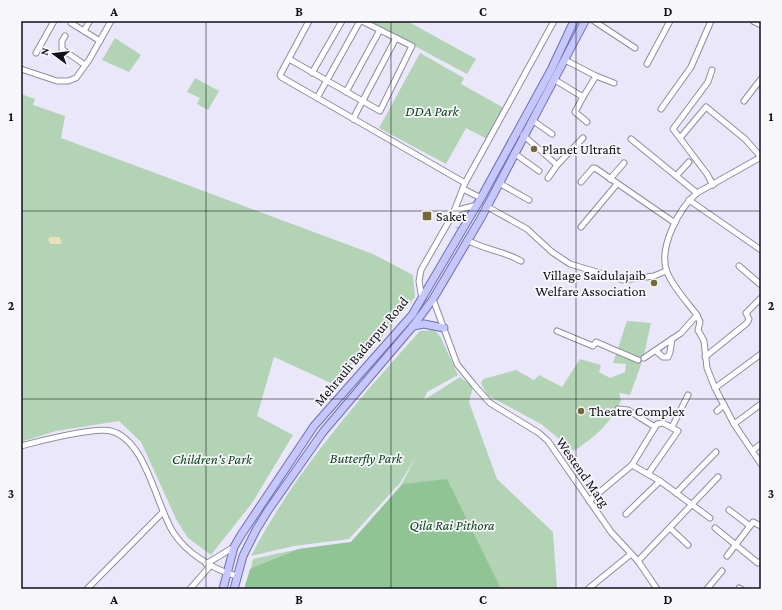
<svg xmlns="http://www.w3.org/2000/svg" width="782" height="610" font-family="'Crimson Pro',serif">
	<rect width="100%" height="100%" fill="#ebe7fb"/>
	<g fill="#b2d4b4">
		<path d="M368,21H407L476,59L467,74Z"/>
		<path d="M115,38L141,55L129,72L102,60Z"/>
		<path d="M420,53L464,78L461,84L504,108L487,139L466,128L446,164L379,128Z"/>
		<path d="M195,78L219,91L208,110L197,104L200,98L187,92Z"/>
		<path d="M21,94L35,99L33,105L65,116L61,138L373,254L413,275L415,297L381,338L331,383L274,357L257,416L293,435L252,503L211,555L188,538L177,521L141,442L119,421L56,431L21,442Z"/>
		<path d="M627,321L651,323L643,359L630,395L619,393L621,401C609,425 596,436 574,451L541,424L487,395L481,383L483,379L516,370L534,380L539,375L562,387L580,359L601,365L599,372L610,378L625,372L626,364L613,363Z"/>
		<path d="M434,330L440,336L458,375L427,392L424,400L460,377L473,387L469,402L497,479L553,532L557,589H246L253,559L299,549L351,542L401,485L416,457L400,483L349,539L294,546L251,556C294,473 358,400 420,331Z"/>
	</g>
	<path fill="#90c494" d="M447,479L501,589H244L250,569L299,549L351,542L403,484Z"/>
	<path fill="#eae0bb" d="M50,237H59L62,241L61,244H50L48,240Z"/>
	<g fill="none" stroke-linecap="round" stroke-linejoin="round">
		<path stroke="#a1c1f8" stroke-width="1.5" d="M456,227L460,229"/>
		<defs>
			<g id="minor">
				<path d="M309,21L280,75L281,77L465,183"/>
				<path d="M594,21L635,48"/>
				<path d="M753,21L761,25"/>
				<path d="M71,23L100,41"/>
				<path d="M84,31L89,22"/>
				<path d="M65,36L62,41V49L85,65"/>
				<path d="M36,53L54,21"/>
				<path d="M289,59L380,111L412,46L396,38"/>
				<path d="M565,60L596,76L583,97"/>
				<path d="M647,64L670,21"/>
				<path d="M21,69L57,81H68L76,78L89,60L111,21"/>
				<path d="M712,70L708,82L673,129L707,174L713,185"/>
				<path d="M312,73L342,21"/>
				<path d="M596,76L614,83"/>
				<path d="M555,80L583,97L575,112L587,122"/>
				<path d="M346,92L380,30"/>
				<path d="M317,98L360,21"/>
				<path d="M744,101L761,79"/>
				<path d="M661,109L691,67L711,21"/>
				<path d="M353,119L396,38L362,21"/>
				<path d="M532,120L552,134"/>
				<path d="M523,135L557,165"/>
				<path d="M680,138L706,107L745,139L761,157"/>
				<path d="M631,139L697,193"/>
				<path d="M514,153L539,171"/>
				<path d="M761,157L697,193C679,208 658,248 667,272C673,287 687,302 697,315L700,322L698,330L704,341L707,368L715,388L734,424L761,464"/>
				<path d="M676,176L689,162"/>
				<path d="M548,178L557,165L583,138"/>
				<path d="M610,179L624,163"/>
				<path d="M581,182L593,168H595L675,223"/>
				<path d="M499,183L529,200"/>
				<path d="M463,189L481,198"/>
				<path d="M689,200L761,250"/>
				<path d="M486,206L527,229L552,252L570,264L623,280L654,276L666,271"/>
				<path d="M453,214L465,183L554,21"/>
				<path d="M581,227L617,184"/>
				<path d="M467,240C485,250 504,251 521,261"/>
				<path d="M739,266L761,285"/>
				<path d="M422,299L419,281L421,270L452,216L458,210L477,205"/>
				<path d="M433,299L457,364L474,385L490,403L539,433L548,441L611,532L638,561L657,589"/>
				<path d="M557,331L593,346L596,342L638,360"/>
				<path d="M656,351L663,357H668L670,352L672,339"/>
				<path d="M705,357L747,323L749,319L746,313L761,298"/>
				<path d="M644,358L681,333L697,315"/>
				<path d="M715,388L761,354"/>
				<path d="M618,409L628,410L655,427"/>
				<path d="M717,411L724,405"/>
				<path d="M734,424L761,404"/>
				<path d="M672,427L688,395"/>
				<path d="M21,446C39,441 94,427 111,431C146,440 156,505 173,532C186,553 214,570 237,576"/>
				<path d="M753,450L761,444"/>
				<path d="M632,465L660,481L710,518"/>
				<path d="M676,493L716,452"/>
				<path d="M589,501L632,465L657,424L663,423L678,431L648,474"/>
				<path d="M729,510L750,526"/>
				<path d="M626,514L660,481"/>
				<path d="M670,528L688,545"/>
				<path d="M715,528L758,563L761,561"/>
				<path d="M727,556L753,522L761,526"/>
				<path d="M638,561L718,477"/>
				<path d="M206,564L234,547"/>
				<path d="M739,588L741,589"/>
				<path d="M87,589L163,512"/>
				<path d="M190,589L210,566"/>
				<path d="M588,589L631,554"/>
				<path d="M707,589L722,571"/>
			</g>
			<g id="major">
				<path d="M413,326L424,324L444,328"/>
				<path d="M223,589L234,547L241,535L314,426L412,315L481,198L551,70L574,21"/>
				<path d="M234,589L243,556L256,530L269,509L323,432L413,326L433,299L481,218L585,21"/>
			</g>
		</defs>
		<use href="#minor" stroke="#908ba2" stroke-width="7"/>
		<use href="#major" stroke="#6f6eae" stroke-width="9"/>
		<use href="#minor" stroke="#fff" stroke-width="5"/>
		<use href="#major" stroke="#c7c7ff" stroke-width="7"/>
	</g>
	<path fill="none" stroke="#110f18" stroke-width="1" stroke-opacity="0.55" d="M206,21V589M391,21V589M576,21V589M21,211H761M21,399H761"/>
	<g fill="#746835" stroke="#f7f6fb" stroke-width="1.5">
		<circle cx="534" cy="149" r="4"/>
		<rect x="422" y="211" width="10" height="10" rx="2"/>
		<circle cx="654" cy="283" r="4"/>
		<circle cx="581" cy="411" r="4"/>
	</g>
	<g text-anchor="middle" stroke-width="3.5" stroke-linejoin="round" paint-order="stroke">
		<g font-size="14" font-style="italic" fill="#0b4518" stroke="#f7f6fb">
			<text x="432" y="116">DDA Park</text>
			<text x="366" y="463">Butterfly Park</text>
			<text x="212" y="464">Children's Park</text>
			<text x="452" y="530">Qila Rai Pithora</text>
		</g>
		<g font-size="14" fill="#110f18" stroke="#f7f6fb" text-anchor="start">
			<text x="542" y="154">Planet Ultrafit</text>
			<text x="436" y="221">Saket</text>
			<text x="646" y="280" text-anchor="end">Village Saidulajaib<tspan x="646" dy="16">Welfare Association</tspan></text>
			<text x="589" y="416">Theatre Complex</text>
		</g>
		<g font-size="14" fill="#110f18" stroke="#f7f6fb">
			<text transform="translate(361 351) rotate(-50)" y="5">Mehrauli Badarpur Road</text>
			<text transform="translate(583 472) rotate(55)" y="5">Westend Marg</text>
		</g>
	</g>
	<rect width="782" height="610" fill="none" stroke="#f7f6fb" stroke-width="44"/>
	<g transform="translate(54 54) rotate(285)" stroke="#f7f6fb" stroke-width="3" paint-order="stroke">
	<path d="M0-3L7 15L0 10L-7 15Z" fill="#110f18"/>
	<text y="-6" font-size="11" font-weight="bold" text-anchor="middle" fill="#110f18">N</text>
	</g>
	<rect x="22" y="22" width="738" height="566" fill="none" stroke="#110f18" stroke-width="1.5"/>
	<g font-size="13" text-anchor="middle" font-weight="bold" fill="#110f18">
		<text x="114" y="16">A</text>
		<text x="299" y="16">B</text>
		<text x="483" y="16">C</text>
		<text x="668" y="16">D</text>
		<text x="11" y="121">1</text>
		<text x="771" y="121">1</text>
		<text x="11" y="310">2</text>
		<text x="771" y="310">2</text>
		<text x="11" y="498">3</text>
		<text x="771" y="498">3</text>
		<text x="114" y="604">A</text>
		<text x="299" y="604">B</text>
		<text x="483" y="604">C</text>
		<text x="668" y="604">D</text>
	</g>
</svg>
